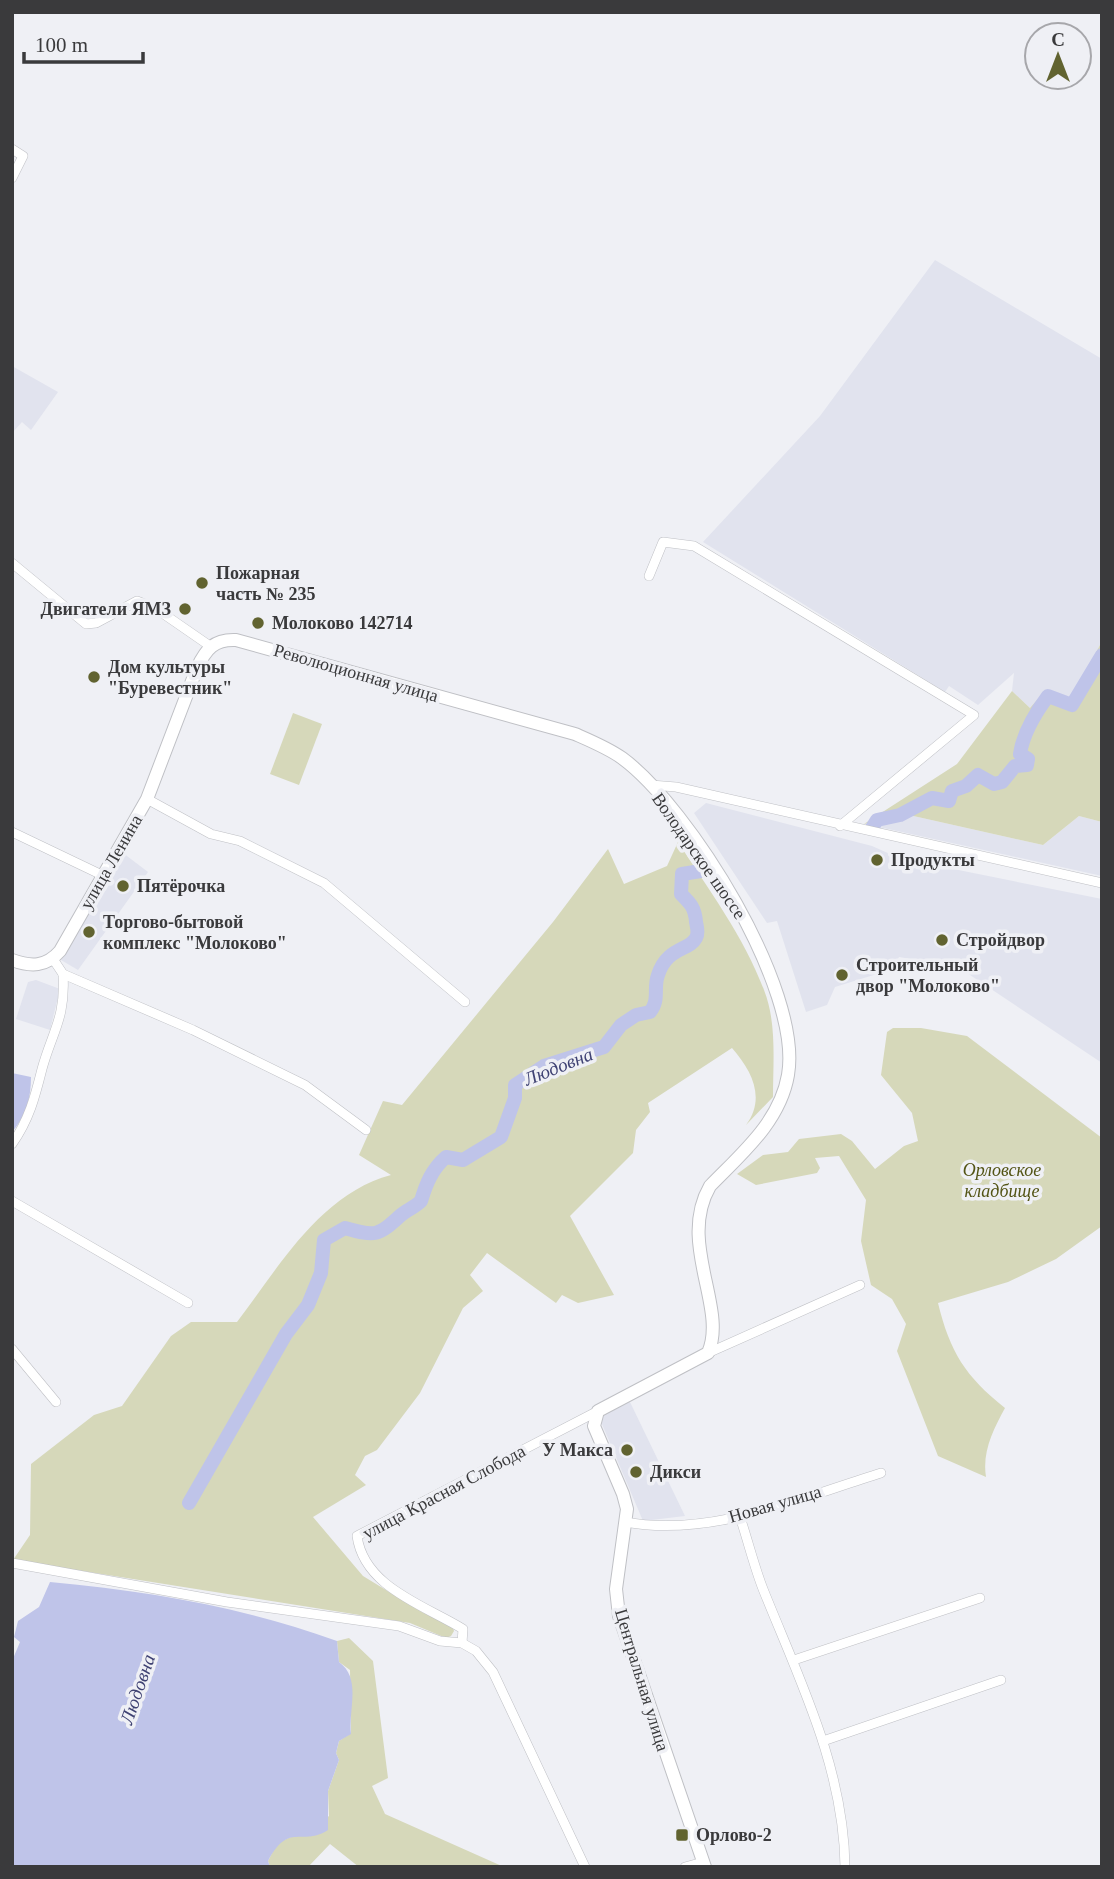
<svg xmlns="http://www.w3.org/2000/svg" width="1114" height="1879" font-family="Georgia,serif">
	<rect width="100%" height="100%" fill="#eff0f5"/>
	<g fill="#e1e3ee">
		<path d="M935,260L1102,359V641L1070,702L1030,708L1012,691L1014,673L978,705L949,686L945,692L703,542L820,416Z"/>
		<path d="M12,366L58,392L31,430L22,422L12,433Z"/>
		<path d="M706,803L872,846L899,858L1102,899V1063L958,967L899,957L893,969L835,987L827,1005L806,1012L777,921L767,923L694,813Z"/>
		<path d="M909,815L1043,845L1079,816L1102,822V876L879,827L881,821Z"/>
		<path d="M123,853L148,872L78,970L61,960Z"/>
		<path d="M36,980L60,989L50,1030L16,1019L28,982Z"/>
		<path d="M630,1402L685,1516L643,1521L599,1417Z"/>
	</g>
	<g fill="#d6d8ba">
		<path d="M1102,641V822L1079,816L1043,845L909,815L864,824L957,764L1012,691L1030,708L1046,690L1070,702Z"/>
		<path d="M293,713L322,724L299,785L270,774Z"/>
		<path d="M678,842C709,890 744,937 764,990C777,1023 773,1062 773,1097L746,1125C766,1098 752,1071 732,1048L648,1103L650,1112L636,1130L633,1153L570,1216L614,1295L578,1303L562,1295L556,1303L487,1253L470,1275L483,1291L463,1308L420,1393L377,1450L365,1456L355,1475L366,1485L313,1517L363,1576L422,1612L452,1625L454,1631L451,1636L446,1638L410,1623L13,1560L30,1535L31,1464L94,1415L122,1406L171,1336L191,1322H237C279,1267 320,1194 391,1175L359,1155L383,1101L402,1105L553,922L608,849L624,884L667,866Z"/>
		<path d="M893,1028H921L967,1036L1102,1138V1226L1056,1259L1008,1282L938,1303C950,1352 965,1376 1005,1408C993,1430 982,1452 986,1477L938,1456L897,1351L906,1324L892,1299L871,1285L861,1241L866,1200L839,1156L815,1158L820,1168L817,1173L756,1185L737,1174L763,1155L788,1152L799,1139L841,1134L852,1141L875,1169L904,1146L918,1141L912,1113L881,1075L887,1032Z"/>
		<path d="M349,1638L373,1661L388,1778L372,1786L385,1814L504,1867H359L330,1844L308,1867H270L268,1861L277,1843L293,1836L306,1835L329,1816L328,1791L339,1760L336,1753L339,1741L351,1733L350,1670L339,1662L337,1641Z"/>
	</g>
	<g fill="#bfc4e9">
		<path d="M12,1073L31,1077C31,1098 26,1116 12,1132Z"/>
		<path d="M50,1582C153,1592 239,1606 337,1641L339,1662C362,1679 348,1709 351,1734L339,1741L336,1753L339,1760L328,1791V1830C302,1847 289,1821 268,1861L270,1867H12V1661L20,1642L14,1637L18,1621L39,1607Z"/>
	</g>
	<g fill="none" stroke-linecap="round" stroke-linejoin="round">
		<g stroke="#bfc4e9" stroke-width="14">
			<path d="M872,828L877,820L900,815L932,798L949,801L952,791L966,786L978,775L994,784L1002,782L1015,766L1027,765L1028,759L1020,754C1023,734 1036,712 1048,696L1072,705L1102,655"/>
			<path d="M189,1503L286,1334L308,1305L321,1273L324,1240L345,1228C376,1237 378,1236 401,1215C407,1210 415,1207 421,1201C426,1184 432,1169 446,1157L463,1160L501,1137L515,1098V1085L544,1066L604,1047L621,1025L636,1015L650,1012C660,1000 653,988 658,975C667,947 689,951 696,938C699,933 697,927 696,922C695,908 691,904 681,894L682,874L701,871"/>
		</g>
		<defs>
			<g id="street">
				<path d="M12,149L23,156L12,178"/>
				<path d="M12,563L86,624L96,623L137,601L155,608L210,646"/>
				<path d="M649,576L663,542L694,546L974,715L840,826"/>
				<path d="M651,785L676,787L1102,883"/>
				<path d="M147,799L211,834L240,841L324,883L465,1002"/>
				<path d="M12,832L104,876"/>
				<path d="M53,959L63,974L193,1030L305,1085L366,1130"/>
				<path d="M12,1144C29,1120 35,1097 42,1069C52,1032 66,1018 63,974"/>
				<path d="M12,1201L188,1303"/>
				<path d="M12,1349L56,1402"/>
				<path d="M708,1353L860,1285"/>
				<path d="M740,1517C748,1541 754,1566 763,1589C799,1679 844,1768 845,1867"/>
				<path d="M625,1522C711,1538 800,1498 881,1473"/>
				<path d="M12,1563L227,1602L399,1626L440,1641L462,1643L476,1651L493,1672L585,1867"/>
				<path d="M462,1643L463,1629C424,1605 364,1587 357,1536L598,1411"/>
				<path d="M794,1660L980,1598"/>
				<path d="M823,1741L1001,1680"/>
				<path d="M685,1867L703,1862"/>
			</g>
			<path id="secondary" d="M12,960C31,967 46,967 60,951L147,799L197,668C206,649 214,639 236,640L575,734C591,741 608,748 622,758C689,807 803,990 788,1075C780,1122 741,1154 710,1186C677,1243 728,1308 708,1353L598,1411L594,1426L623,1494L627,1509L616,1589L619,1616L705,1867"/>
		</defs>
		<use href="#street" stroke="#bfc0c5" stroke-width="10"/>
		<use href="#secondary" stroke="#bfc0c5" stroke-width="14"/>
		<use href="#street" stroke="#fff" stroke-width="9"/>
		<use href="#secondary" stroke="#fff" stroke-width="12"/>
	</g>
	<g fill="#616330" stroke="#eff0f5" stroke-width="2.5">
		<circle cx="202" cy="583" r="7"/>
		<circle cx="185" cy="609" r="7"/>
		<circle cx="258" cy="623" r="7"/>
		<circle cx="94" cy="677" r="7"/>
		<circle cx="877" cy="860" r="7"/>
		<circle cx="123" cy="886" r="7"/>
		<circle cx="89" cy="932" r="7"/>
		<circle cx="942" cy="940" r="7"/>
		<circle cx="842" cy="975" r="7"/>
		<circle cx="627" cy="1450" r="7"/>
		<circle cx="636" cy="1472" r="7"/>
		<rect x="675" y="1828" width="14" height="14" rx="3.5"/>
	</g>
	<g text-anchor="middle" stroke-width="7" stroke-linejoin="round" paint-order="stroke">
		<g font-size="18" font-weight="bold" fill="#3a3a3c" stroke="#eff0f5" text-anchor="start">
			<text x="216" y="579">Пожарная<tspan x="216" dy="21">часть № 235</tspan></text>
			<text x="171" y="615" text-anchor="end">Двигатели ЯМЗ</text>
			<text x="272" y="629">Молоково 142714</text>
			<text x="108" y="673">Дом культуры<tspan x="108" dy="21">"Буревестник"</tspan></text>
			<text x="891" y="866">Продукты</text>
			<text x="137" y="892">Пятёрочка</text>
			<text x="103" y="928">Торгово-бытовой<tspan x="103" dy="21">комплекс "Молоково"</tspan></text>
			<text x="956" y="946">Стройдвор</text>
			<text x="856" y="971">Строительный<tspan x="856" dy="21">двор "Молоково"</tspan></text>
			<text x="613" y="1456" text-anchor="end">У Макса</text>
			<text x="650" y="1478">Дикси</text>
			<text x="696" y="1841">Орлово-2</text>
		</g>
		<g font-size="18" fill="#3a3a3c" stroke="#eff0f5">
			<text transform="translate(356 673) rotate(16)" y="6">Революционная улица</text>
			<text transform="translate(699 856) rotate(55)" y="6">Володарское шоссе</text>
			<text transform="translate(111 862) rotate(-60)" y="6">улица Ленина</text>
			<text transform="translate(444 1492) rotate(-28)" y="6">улица Красная Слобода</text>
			<text transform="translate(775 1504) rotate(-16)" y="6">Новая улица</text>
			<text transform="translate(642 1680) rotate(73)" y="6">Центральная улица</text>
		</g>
		<g font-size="18" font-style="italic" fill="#535415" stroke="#eff0f5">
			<text x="1002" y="1176">Орловское<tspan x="1002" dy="21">кладбище</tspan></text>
		</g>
		<g font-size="19" font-style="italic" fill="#3f4273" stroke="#eff0f5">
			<text transform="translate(558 1066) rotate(-22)" y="7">Людовна</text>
			<text transform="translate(137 1689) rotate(-71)" y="7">Людовна</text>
		</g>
	</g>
	<rect width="1114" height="1879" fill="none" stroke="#3a3a3c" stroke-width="28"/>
	<g transform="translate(1058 56)"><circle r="33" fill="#eff0f5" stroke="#a7a7ab" stroke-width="2"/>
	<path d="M0-5L12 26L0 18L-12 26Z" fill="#616330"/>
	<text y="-10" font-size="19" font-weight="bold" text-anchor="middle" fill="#3a3a3c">С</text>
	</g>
	<path d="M24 52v10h119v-10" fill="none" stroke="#3a3a3c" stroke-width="3.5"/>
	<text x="35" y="52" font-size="21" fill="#3a3a3c" stroke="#eff0f5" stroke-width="5" paint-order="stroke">100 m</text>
</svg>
